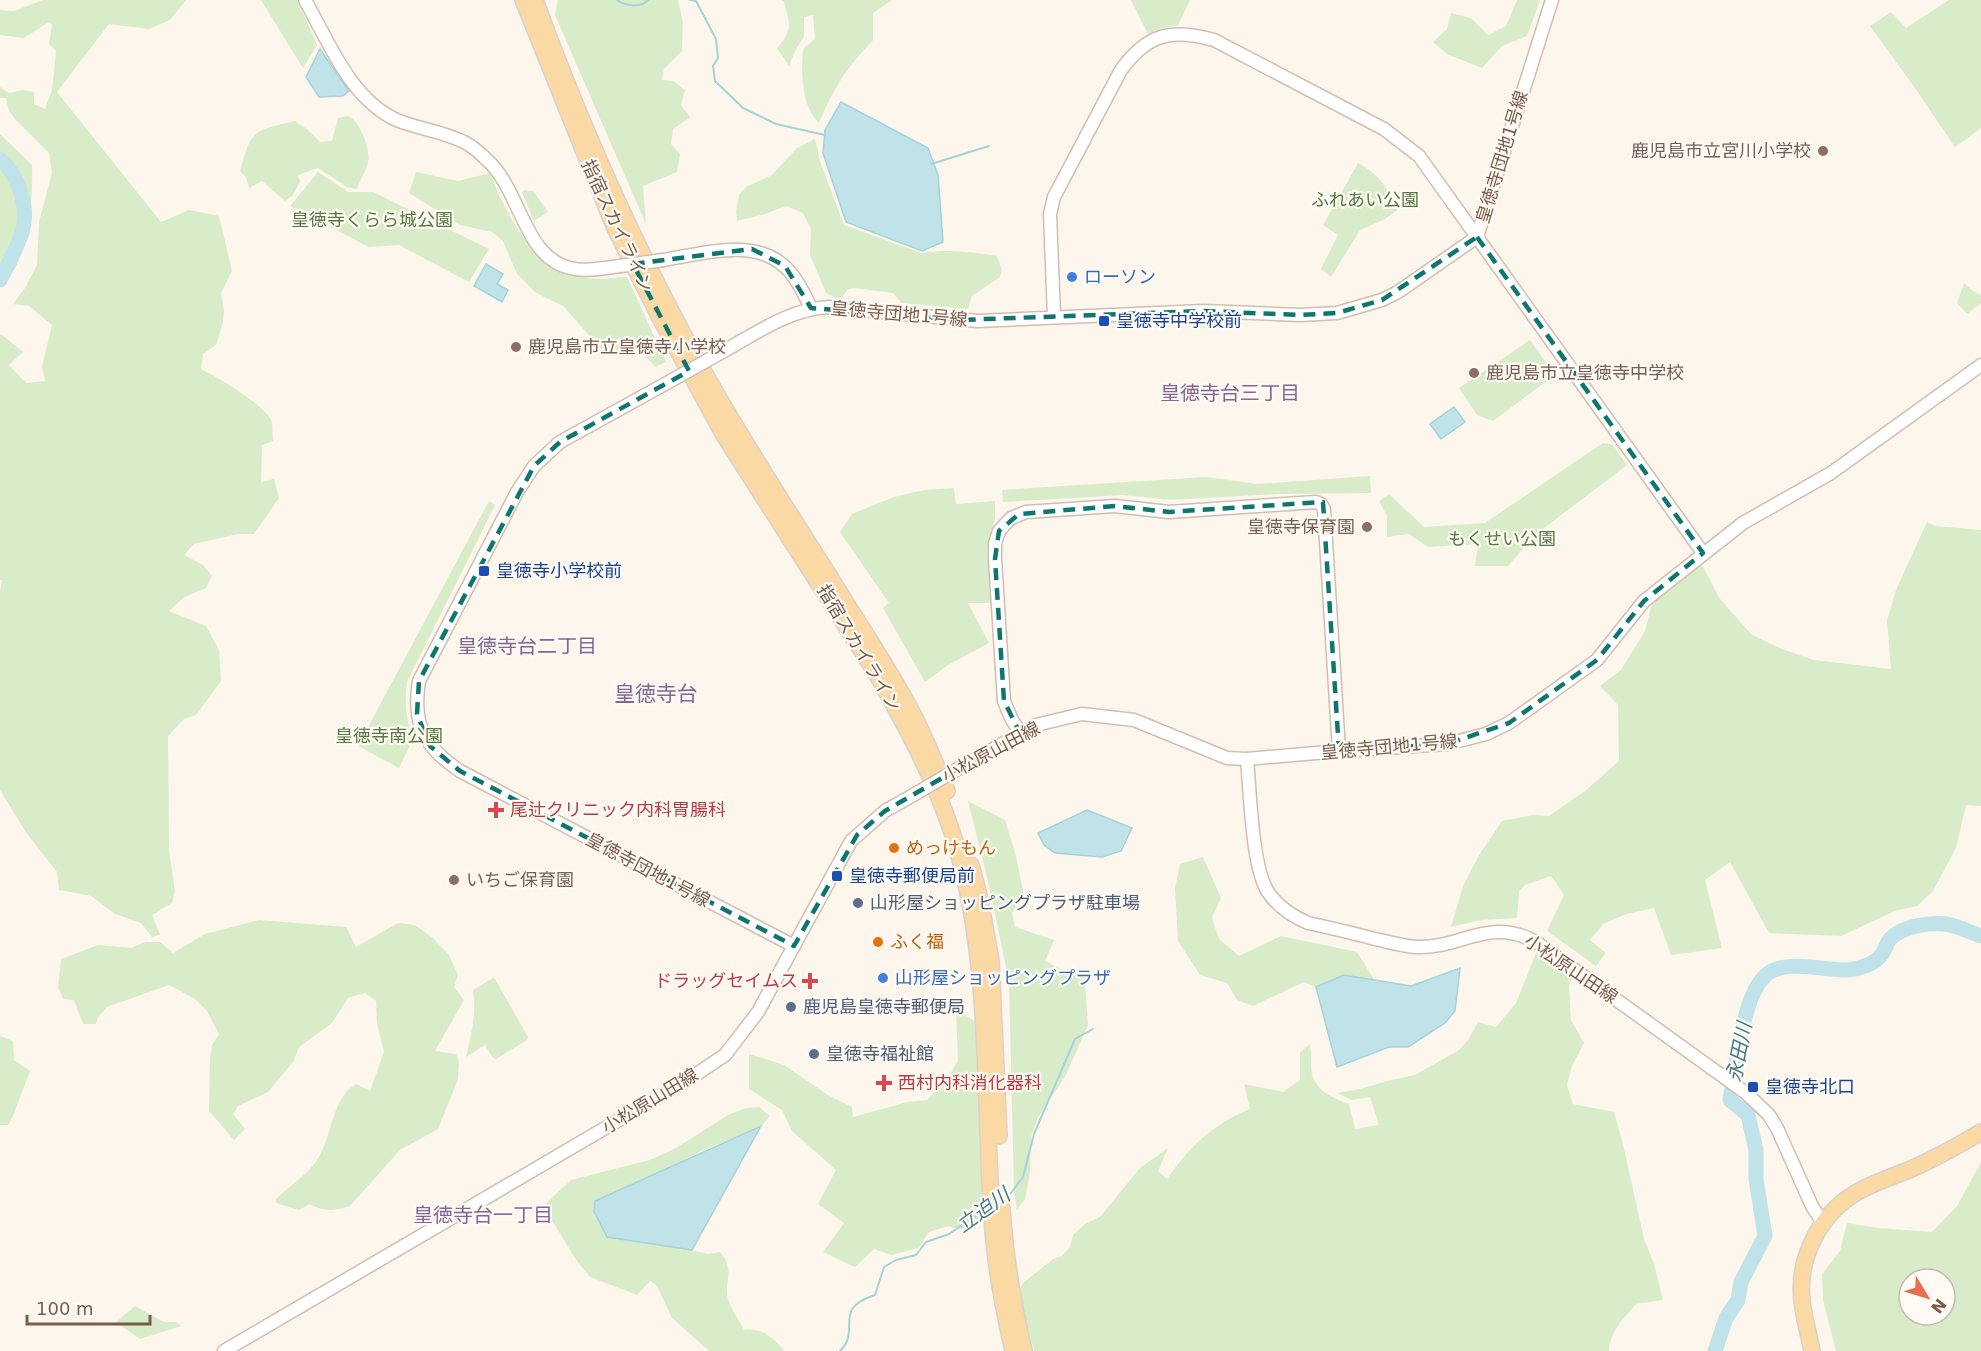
<svg xmlns="http://www.w3.org/2000/svg" width="1981" height="1351" font-family="'DejaVu Sans','Noto Sans JP',sans-serif">
	<rect width="100%" height="100%" fill="#fdf6ec"/>
	<g fill="#d8ecc9" fill-rule="evenodd">
		<path d="M43,0H186L170,20L149,29L109,24L57,92L161,222L189,210L219,216L232,271L221,293L224,310L223,323L216,345L203,354L201,369C217,377 267,406 272,422C273,428 272,435 273,441L262,445L261,482L274,479L279,498L254,534H238L194,544L184,555L203,565L212,576L206,588L183,598L169,611L206,626L219,650L221,681L196,715L184,719L168,736L169,850L175,891L172,903L152,915L160,935L152,937L141,923L115,914L91,896L59,890L57,872L27,834L0,790V591L2,580H0V335L1,334L23,352L9,365L26,383L45,381L42,367L52,325L29,306L13,304L25,288L37,265L39,222L52,173L49,153L16,120L9,111L6,98H0V87L9,93L23,90L34,92V104L45,109L52,90L56,51L49,44L52,25L49,22L24,38L0,35V10L14,11Z"/>
		<path d="M261,0H297L317,45L303,68Z"/>
		<path d="M558,0H678L683,23L682,51L664,69L662,80L673,81L685,90L681,105L690,117L673,129L671,144L680,154L677,172L643,186L646,224L555,15Z"/>
		<path d="M781,0H892L873,13V40C846,69 834,87 819,123C801,105 801,73 803,49L815,39L813,15L804,17V37L796,49L789,66L777,48C793,30 790,24 784,2Z"/>
		<path d="M1131,0H1190L1178,25L1162,28L1148,34Z"/>
		<path d="M1517,0H1540L1527,36L1502,46L1482,68L1447,54L1433,42L1447,29L1451,13L1471,18L1488,35L1506,26Z"/>
		<path d="M1949,0H1981V128L1955,147L1915,88L1870,26L1891,12L1906,28Z"/>
		<path d="M348,116C360,121 371,150 368,162C366,171 360,180 357,189L347,187L318,168L298,175L300,182L292,196L285,201L262,181L249,188L246,177L240,171C251,129 254,131 295,121L307,129L320,142L332,141L338,118Z"/>
		<path d="M0,134L32,165C33,195 30,236 17,264C14,272 6,280 0,287Z"/>
		<path d="M815,139L820,161L844,225L921,253C947,249 972,252 997,256L1002,270L1000,277L972,296L968,309L902,303L893,293L854,288L847,290L842,298H836L826,293L810,255L811,229L803,213L786,206L765,214L737,221L736,211L739,195L746,187L772,175L797,148Z"/>
		<path d="M1358,163C1383,177 1385,186 1398,210L1385,219L1360,230L1331,277L1321,269L1338,235L1323,225Z"/>
		<path d="M318,172L348,192H373L489,249L469,282L399,245L369,247L290,206Z"/>
		<path d="M416,172L458,181L490,173C510,224 538,276 599,279C608,279 618,277 627,277L666,362L655,367C643,349 625,351 604,352L563,306L536,293L517,274L503,241L492,232L460,225L409,193Z"/>
		<path d="M525,190L533,191L548,212L534,221L522,192Z"/>
		<path d="M1964,283L1973,291L1981,295V303L1967,314L1957,303Z"/>
		<path d="M1530,340L1555,375L1493,421L1477,415L1459,388Z"/>
		<path d="M1603,443L1613,445L1627,465L1535,535L1508,566H1475L1478,544L1428,547L1409,534L1387,537V516L1379,501L1389,494L1424,527L1485,523Z"/>
		<path d="M1370,476L1371,493L1278,494L1170,500L1123,495L1003,502L1002,490L1206,477L1258,484Z"/>
		<path d="M954,488L956,504L995,501V518L987,549L991,603H968L989,643L948,665L925,682L883,608L889,603L840,532L852,514L894,497L924,490Z"/>
		<path d="M489,501L495,505L407,682C404,702 406,720 413,739L399,768L360,747L359,744Z"/>
		<path d="M1927,522L1936,526L1981,530V806L1966,805L1956,848L1933,891L1917,906L1895,911L1841,936L1769,933L1730,862L1705,880L1722,948L1671,955L1654,908L1626,914L1603,924L1590,940L1606,953L1596,966L1547,931L1564,895L1551,876L1525,885L1519,891L1517,918L1481,920L1451,927L1463,886L1479,855L1502,821L1533,815L1549,816L1585,791L1619,761L1618,705L1600,686L1621,670L1645,631L1652,603L1702,565L1720,599L1752,635L1782,649L1814,660L1891,669L1887,621L1896,590Z"/>
		<path d="M968,801L1005,820L1016,856L1024,896L1012,913L1015,927L1054,940L1045,961L1085,981L1088,1025L1066,1075L1038,1117L1031,1137L1030,1173L1025,1199L1017,1210L1014,1192L1009,981L987,877Z"/>
		<path d="M1203,857L1221,898L1212,918L1219,939L1239,956L1281,936L1357,952L1375,981L1344,975L1316,987L1304,982L1253,1006L1237,1000L1227,983L1200,975L1178,941L1175,888L1180,864Z"/>
		<path d="M259,920L346,927L356,947L398,923L415,925L433,938L449,955L458,975L454,987L464,1000L435,1051L456,1054L459,1061L458,1079L438,1129L400,1150L350,1206C336,1211 323,1212 310,1204L299,1210L276,1203V1199C290,1185 308,1175 319,1157C332,1135 332,1098 356,1084L370,1091L384,1052L377,1024L376,1001L365,993L348,998L332,1023L299,1047L293,1062L268,1092L238,1106L233,1114L245,1129L234,1140L209,1111L210,1058L212,1045L219,1034L207,1011L195,999L169,985L107,1007L98,1017L96,1024H83L74,1000L63,999L58,987L61,959L98,945L131,948L146,942H160L173,953L205,934Z"/>
		<path d="M1537,951L1572,977L1569,986L1571,1020L1584,1043L1572,1066L1567,1085L1573,1104L1614,1112L1623,1144L1644,1239L1654,1264L1663,1300L1636,1304C1625,1317 1609,1333 1609,1351H1034L1018,1293L1023,1283L1053,1259L1062,1256L1070,1247L1073,1235L1085,1224L1100,1217L1140,1168L1168,1148L1158,1171L1167,1179C1190,1146 1212,1125 1250,1109L1244,1084L1283,1092L1300,1080V1053L1309,1044C1312,1052 1311,1059 1311,1067C1312,1090 1331,1097 1349,1104L1355,1129L1379,1125L1370,1097L1352,1100L1337,1093L1360,1089L1391,1080L1415,1075L1459,1050L1468,1040L1478,1022L1496,1027L1516,1003Z"/>
		<path d="M493,978L495,979L528,1037L527,1040L496,1059L493,1058L485,1045L466,1057C471,1035 477,1013 473,990Z"/>
		<path d="M956,1009L979,1024L987,1215L968,1231L948,1226L929,1232L918,1248L892,1255L874,1249L855,1267L823,1252L844,1223L818,1204L836,1170L792,1131L782,1110L749,1089V1054L784,1065L828,1095L852,1107L853,1117L907,1102L927,1100L947,1079L958,1061Z"/>
		<path d="M0,1036L13,1041L14,1060L30,1071L12,1118L8,1125H0Z"/>
		<path d="M759,1107L770,1116L761,1126L702,1151L642,1181L692,1250L708,1254L720,1252C734,1268 726,1278 727,1294C728,1305 739,1320 744,1330C761,1327 774,1338 784,1351H709L672,1318L657,1286L650,1281L637,1295L590,1277L577,1261L543,1206L571,1180L650,1160L676,1148L728,1115L746,1108Z"/>
		<path d="M1981,1162V1351H1836L1823,1300L1822,1274L1840,1251L1847,1223L1877,1228L1932,1232L1957,1206ZM1909,1279H1945V1315H1909Z"/>
		<path d="M135,1306L164,1322H176L181,1326L140,1339L116,1322Z"/>
	</g>
	<g fill="#bfe3e8" stroke="#a5d3da" stroke-width="1.5">
		<path d="M320,49L349,91L343,96L319,97L306,77Z"/>
		<path d="M841,102L928,148L938,175L943,242L922,251L846,222L823,153L825,130Z"/>
		<path d="M486,264L503,274L497,284L508,290L502,302L474,286Z"/>
		<path d="M1454,407L1465,422L1441,439L1430,424Z"/>
		<path d="M1087,810L1132,828L1121,851L1102,857L1055,853L1044,845L1038,833Z"/>
		<path d="M1460,968L1455,1011L1445,1023L1408,1047H1389L1337,1067L1316,987L1344,975L1411,986Z"/>
		<path d="M761,1126L692,1250L607,1237L594,1211L595,1201Z"/>
	</g>
	<g fill="none" stroke-linecap="round" stroke-linejoin="round">
		<g stroke="#a5d3da" stroke-width="2">
			<path d="M617,0C625,6 641,8 648,0"/>
			<path d="M690,0L696,1L716,39L718,58L713,66L715,81L743,108L776,124L825,135"/>
			<path d="M931,164L989,146"/>
			<path d="M998,1201L1011,1193L1023,1177L1034,1134L1075,1039L1093,1029"/>
			<path d="M840,1351C862,1329 831,1309 875,1295L884,1267L896,1260L916,1255L926,1242L949,1234L986,1209"/>
		</g>
		<g stroke="#bfe3e8" stroke-width="15">
			<path d="M0,159C18,174 30,209 22,232C17,248 8,265 0,280"/>
			<path d="M1715,1351L1726,1318L1738,1300L1741,1282L1765,1236L1756,1179V1150L1748,1115L1730,1100C1736,1068 1742,999 1764,977C1782,957 1824,971 1848,970C1859,969 1875,964 1881,955C1885,951 1886,944 1890,939C1903,926 1929,922 1946,924C1958,926 1970,932 1981,936"/>
		</g>
		<defs>
			<g id="minor">
				<path d="M305,0C329,42 351,101 399,121C420,129 444,132 464,142C472,146 480,153 486,159C521,189 523,257 570,268C586,272 604,268 620,266"/>
				<path d="M663,260C704,254 759,235 790,272C799,282 805,296 811,308"/>
				<path d="M1054,316L1050,214L1054,197L1121,70C1147,34 1171,28 1214,40L1384,129L1419,156L1703,553"/>
				<path d="M724,351C758,332 790,309 829,307L978,321L1204,311L1300,315L1337,313L1382,300L1398,292L1477,237L1552,0"/>
				<path d="M665,384L560,442L534,466L517,492L419,681C412,724 424,747 460,771L794,946"/>
				<path d="M1020,733L1011,718L1004,701L995,559V543L999,531L1011,518L1026,512L1115,506L1169,512L1316,502L1321,504L1324,509L1339,751"/>
				<path d="M1247,759C1250,791 1252,868 1268,892C1278,907 1292,916 1308,923C1331,928 1353,933 1375,939C1389,942 1402,946 1416,947C1461,949 1489,916 1536,942L1746,1093L1769,1115L1777,1128L1812,1206L1823,1223"/>
				<path d="M961,767L1036,725L1082,714L1134,720L1227,758L1247,759L1339,751L1447,744L1486,734L1509,723L1597,660L1644,601L1743,523L1831,473L1981,365"/>
				<path d="M224,1351L689,1079L725,1055L758,1012L851,841L885,811L915,794"/>
			</g>
			<g id="major">
				<path d="M523,0L614,226L660,318L725,437L876,673C910,733 944,796 961,863C992,983 983,1108 993,1230C996,1271 1004,1311 1013,1351"/>
				<path d="M535,0C582,129 639,256 706,376C751,456 803,533 851,611C874,647 897,682 916,720C927,743 937,767 947,791"/>
				<path d="M971,865L980,899L991,961L999,1136"/>
				<path d="M1002,1208C1005,1256 1013,1304 1024,1351"/>
				<path d="M1812,1351C1809,1335 1804,1318 1802,1301C1797,1257 1821,1211 1861,1190C1880,1180 1901,1174 1920,1165C1941,1155 1961,1144 1981,1132"/>
			</g>
		</defs>
		<use href="#minor" stroke="#d1beb0" stroke-width="15"/>
		<use href="#major" stroke="#dad1cd" stroke-width="18"/>
		<use href="#minor" stroke="#fff" stroke-width="12"/>
		<use href="#major" stroke="#fbd9a5" stroke-width="15"/>
		<defs>
			<g id="minor-bridge">
				<path d="M620,266L663,260"/>
				<path d="M665,384L724,351"/>
				<path d="M915,794L961,767"/>
			</g>
		</defs>
		<use href="#minor-bridge" stroke="#d1beb0" stroke-width="15" stroke-linecap="butt"/>
		<use href="#minor-bridge" stroke="#fff" stroke-width="12"/>
	</g>
	<path fill="none" stroke="#0f766e" stroke-width="4.5" stroke-dasharray="12 8" stroke-linejoin="round" d="M1477,237L1703,553L1644,601L1597,660L1509,723L1447,744L1339,751L1323,502L1169,512L1115,506L1019,514L999,531L995,559L1004,701L1020,733L885,811L857,835L794,946L460,771L430,746L417,714L419,681L534,466L560,442L689,371L633,264L752,249L785,266L811,308L959,320L1204,311L1300,315L1337,313L1382,300Z"/>
	<g fill="#8d6e63" stroke="#fffaf3" stroke-width="2">
		<circle cx="1823" cy="151" r="6"/>
		<circle cx="516" cy="347" r="6"/>
		<circle cx="1474" cy="373" r="6"/>
		<circle cx="1367" cy="527" r="6"/>
		<circle cx="454" cy="880" r="6"/>
	</g>
	<g fill="#3f7fe0" stroke="#fffaf3" stroke-width="2">
		<circle cx="1072" cy="277" r="6"/>
		<circle cx="883" cy="978" r="6"/>
	</g>
	<g fill="#1a4fb4" stroke="#fffaf3" stroke-width="2">
		<rect x="1098" y="315" width="12" height="12" rx="3"/>
		<rect x="478" y="565" width="12" height="12" rx="3"/>
		<rect x="831" y="870" width="12" height="12" rx="3"/>
		<rect x="1747" y="1081" width="12" height="12" rx="3"/>
	</g>
	<g fill="#e0444e" stroke="#fffaf3" stroke-width="2">
		<path d="M493 801h6v6h6v6h-6v6h-6v-6h-6v-6h6z"/>
		<path d="M807 972h6v6h6v6h-6v6h-6v-6h-6v-6h6z"/>
		<path d="M881 1074h6v6h6v6h-6v6h-6v-6h-6v-6h6z"/>
	</g>
	<g fill="#e8710a" stroke="#fffaf3" stroke-width="2">
		<circle cx="894" cy="848" r="6"/>
		<circle cx="878" cy="942" r="6"/>
	</g>
	<g fill="#5c6f8a" stroke="#fffaf3" stroke-width="2">
		<circle cx="858" cy="903" r="6"/>
		<circle cx="791" cy="1007" r="6"/>
		<circle cx="814" cy="1054" r="6"/>
	</g>
	<g text-anchor="middle" stroke-width="4.5" stroke-linejoin="round" paint-order="stroke">
		<g font-size="18" fill="#785e54" stroke="#fffaf3" text-anchor="start">
			<text x="1811" y="157" text-anchor="end">鹿児島市立宮川小学校</text>
			<text x="528" y="353">鹿児島市立皇徳寺小学校</text>
			<text x="1486" y="379">鹿児島市立皇徳寺中学校</text>
			<text x="1355" y="533" text-anchor="end">皇徳寺保育園</text>
			<text x="466" y="886">いちご保育園</text>
		</g>
		<g font-size="18" fill="#7a5c4d" stroke="#fffaf3">
			<text transform="translate(1502 157) rotate(-73)" y="6">皇徳寺団地1号線</text>
			<text transform="translate(617 226) rotate(65)" y="6">指宿スカイライン</text>
			<text transform="translate(899 314) rotate(5)" y="6">皇徳寺団地1号線</text>
			<text transform="translate(859 648) rotate(59)" y="6">指宿スカイライン</text>
			<text transform="translate(1389 747) rotate(-5)" y="6">皇徳寺団地1号線</text>
			<text transform="translate(991 752) rotate(-28)" y="6">小松原山田線</text>
			<text transform="translate(648 870) rotate(28)" y="6">皇徳寺団地1号線</text>
			<text transform="translate(1571 969) rotate(34)" y="6">小松原山田線</text>
			<text transform="translate(650 1101) rotate(-31)" y="6">小松原山田線</text>
		</g>
		<g font-size="18" fill="#537a41" stroke="#fffaf3">
			<text x="1365" y="206">ふれあい公園</text>
			<text x="372" y="226">皇徳寺くらら城公園</text>
			<text x="1502" y="545">もくせい公園</text>
			<text x="389" y="742">皇徳寺南公園</text>
		</g>
		<g font-size="18" fill="#366cbe" stroke="#fffaf3" text-anchor="start">
			<text x="1084" y="283">ローソン</text>
			<text x="895" y="984">山形屋ショッピングプラザ</text>
		</g>
		<g font-size="18" fill="#164399" stroke="#fffaf3" text-anchor="start">
			<text x="1116" y="327">皇徳寺中学校前</text>
			<text x="496" y="577">皇徳寺小学校前</text>
			<text x="849" y="882">皇徳寺郵便局前</text>
			<text x="1765" y="1093">皇徳寺北口</text>
		</g>
		<g font-size="18" fill="#be3a42" stroke="#fffaf3" text-anchor="start">
			<text x="510" y="816">尾辻クリニック内科胃腸科</text>
			<text x="798" y="987" text-anchor="end">ドラッグセイムス</text>
			<text x="898" y="1089">西村内科消化器科</text>
		</g>
		<g font-size="18" fill="#c56008" stroke="#fffaf3" text-anchor="start">
			<text x="906" y="854">めっけもん</text>
			<text x="890" y="948">ふく福</text>
		</g>
		<g font-size="18" fill="#4e5e75" stroke="#fffaf3" text-anchor="start">
			<text x="870" y="909">山形屋ショッピングプラザ駐車場</text>
			<text x="803" y="1013">鹿児島皇徳寺郵便局</text>
			<text x="826" y="1060">皇徳寺福祉館</text>
		</g>
		<g font-size="20" fill="#846695" stroke="#fffaf3">
			<text x="1230" y="400">皇徳寺台三丁目</text>
			<text x="527" y="653">皇徳寺台二丁目</text>
			<text x="483" y="1222">皇徳寺台一丁目</text>
		</g>
		<g font-size="20" font-style="italic" fill="#437c86" stroke="#fffaf3">
			<text transform="translate(1739 1052) rotate(-79)" y="7">永田川</text>
			<text transform="translate(983 1210) rotate(-36)" y="7">立迫川</text>
		</g>
		<g font-size="21" fill="#846695" stroke="#fffaf3">
			<text x="656" y="701">皇徳寺台</text>
		</g>
	</g>
	<g transform="translate(1927 1297) rotate(128)"><circle r="28" fill="#fffaf3" stroke="#cabbb1" stroke-width="1.5"/>
	<path d="M0-4.5L10 22L0 15L-10 22Z" fill="#e76f51"/>
	<text y="-9" font-size="16" font-weight="bold" text-anchor="middle" fill="#7a5c4d">N</text>
	</g>
	<path d="M27 1315v9h123v-9" fill="none" stroke="#7a5c4d" stroke-width="3"/>
	<text x="36" y="1315" font-size="18" fill="#7a5c4d" stroke="#fffaf3" stroke-width="4.5" paint-order="stroke">100 m</text>
</svg>
